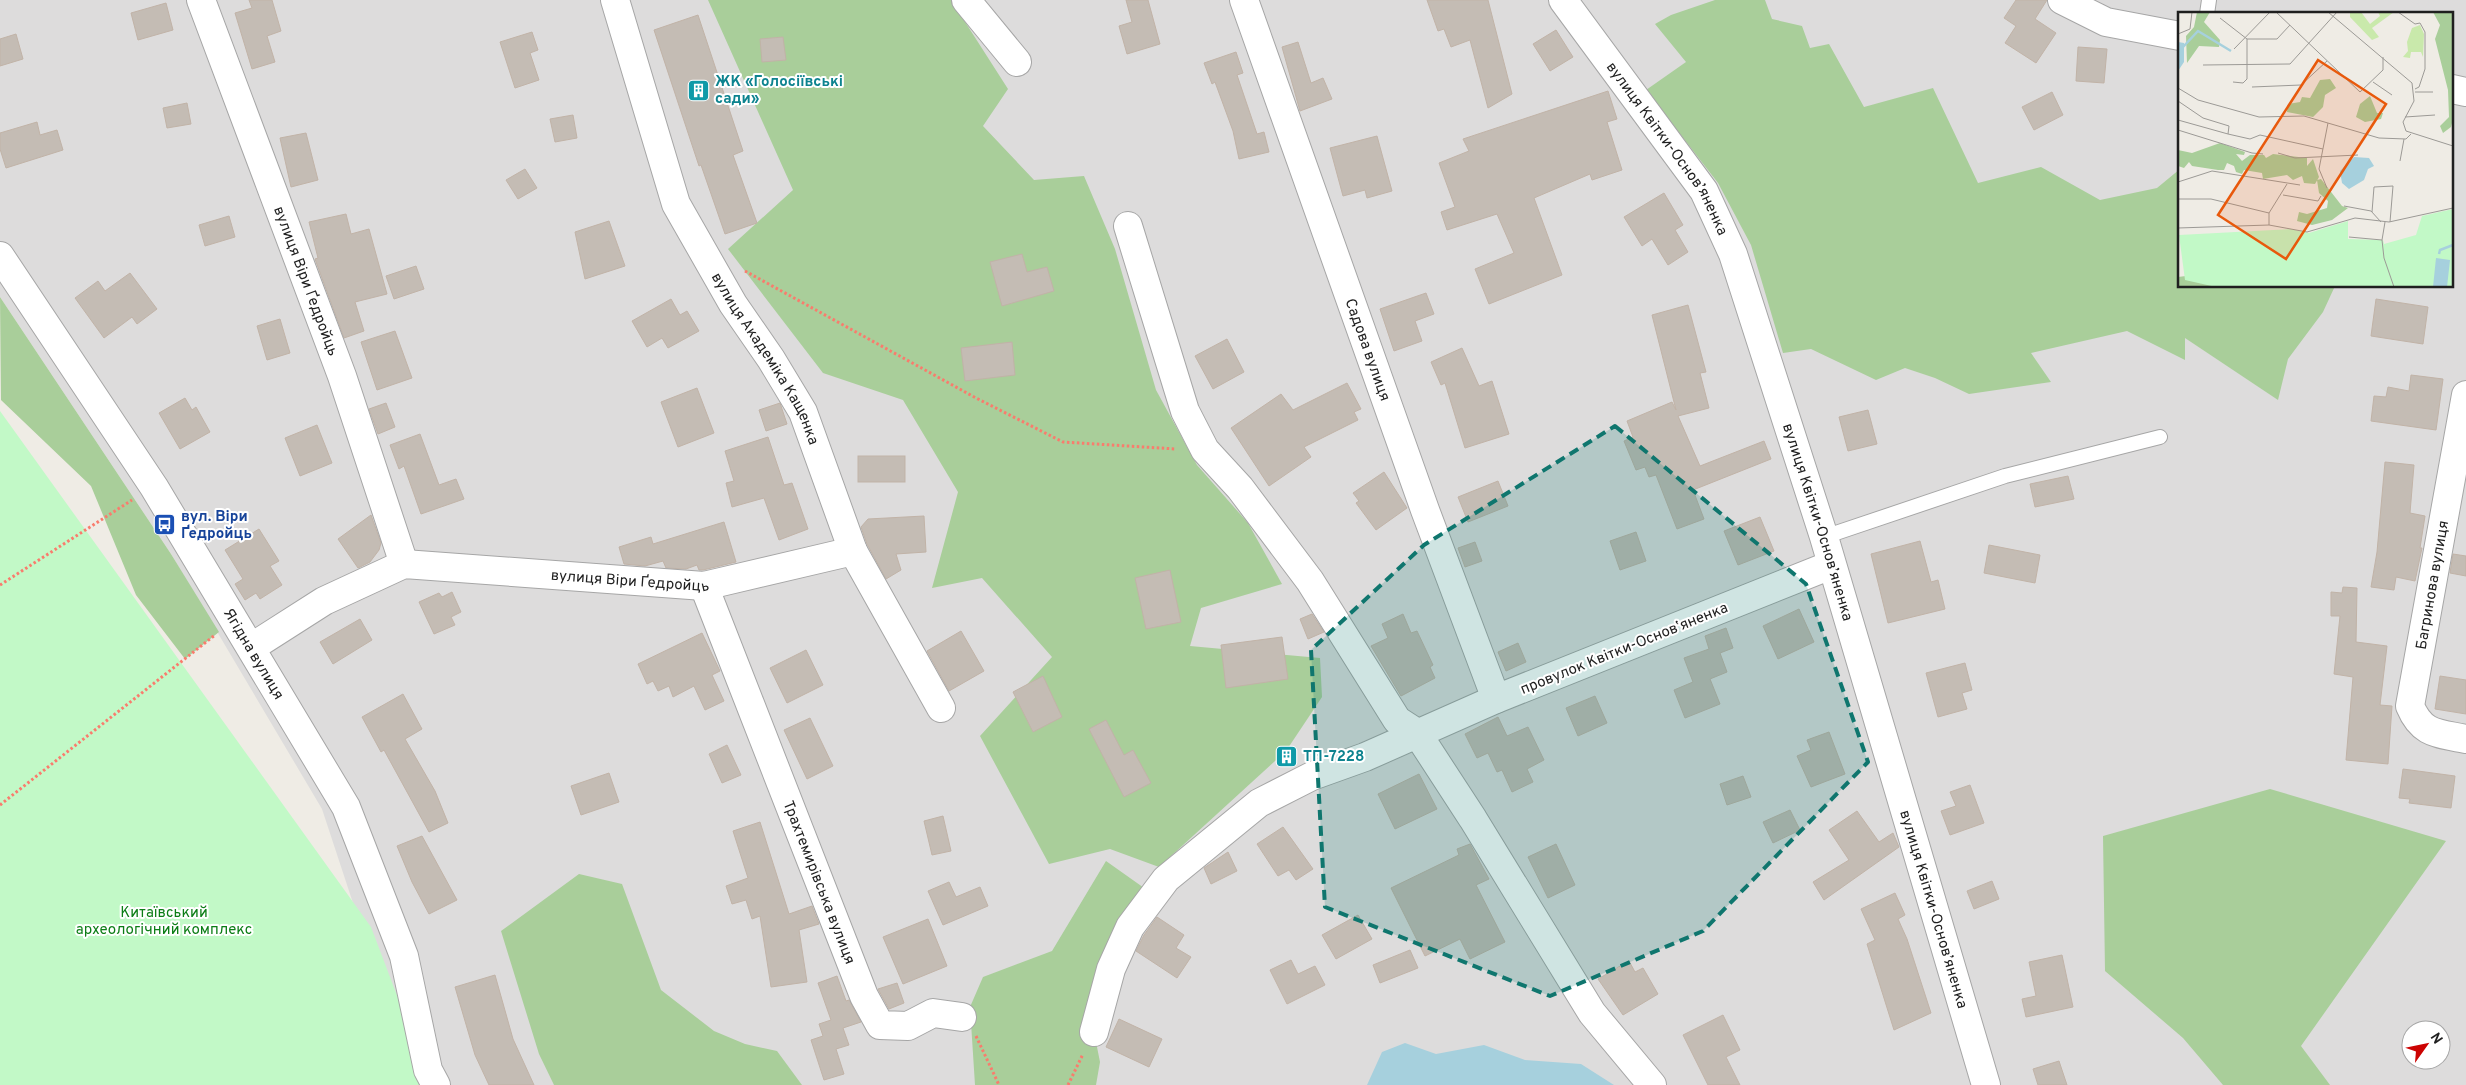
<svg xmlns="http://www.w3.org/2000/svg" width="2466" height="1085" font-family="Overpass,sans-serif">
	<rect width="100%" height="100%" fill="#efece5"/>
	<path fill="#dddcdc" fill-rule="evenodd" d="M0,0H2466V1085H413L322,809L171,554L0,297ZM2180,14H2452V286H2180ZM2411,1030H2441V1060H2411Z"/>
	<g fill="#a9ce9a">
		<path d="M708,0H951L1008,89L983,126L1034,180L1084,176L1115,249L1156,390L1197,465L1248,523L1282,584L1201,608L1190,646L1320,658L1322,697L1286,751L1159,867L1110,849L1049,864L980,736L1052,657L982,578L932,588L958,492L903,400L823,373L728,249L793,190Z"/>
		<path d="M1715,0H1765L1772,19L1802,26L1810,48L1829,44L1864,107L1933,88L1978,183L2041,167L2100,200L2157,188L2180,169V286H2335L2323,312L2288,359L2278,400L2185,338V360L2127,331L2031,353L2051,382L1969,394L1935,378L1905,368L1876,380L1811,349L1783,353L1751,245L1718,183L1646,90L1686,62L1655,24L1671,15Z"/>
		<path d="M0,297L171,554L219,632L185,659L136,595L91,486L1,400Z"/>
		<path d="M2270,789L2446,841L2301,1046L2330,1085H2223L2183,1038L2105,971L2103,836Z"/>
		<path d="M1106,861L1154,895L1094,1032L1100,1062L1096,1085H975L970,1007L983,977L1052,951Z"/>
		<path d="M579,874L622,884L661,990L714,1031L745,1044L777,1051L802,1085H554L539,1054L501,931Z"/>
	</g>
	<path fill="#c2f9c7" d="M0,411L371,927L431,1085H0Z"/>
	<path fill="#a6d0dd" d="M1405,1043L1436,1054L1484,1045L1525,1060L1581,1064L1614,1085H1367L1382,1052Z"/>
	<g fill="#c4bcb4" stroke="#c1b3a7">
		<path d="M249,0H272L281,31L267,36L275,62L252,69L235,13L252,8Z"/>
		<path d="M1126,0H1148L1160,44L1127,54L1119,26L1132,22Z"/>
		<path d="M1427,0H1488L1512,94L1488,108L1470,40L1451,47L1444,29L1438,31Z"/>
		<path d="M2016,0H2047L2035,19L2056,33L2036,63L2005,43L2016,26L2004,18Z"/>
		<path d="M166,3L173,30L138,40L131,13Z"/>
		<path d="M698,15L743,151L733,155L757,223L725,234L701,165L699,166L654,30Z"/>
		<path d="M1556,30L1573,57L1550,71L1533,44Z"/>
		<path d="M532,32L538,50L530,53L539,80L515,88L500,42Z"/>
		<path d="M16,34L23,59L0,66V39Z"/>
		<path d="M783,37L786,60L762,62L760,39Z"/>
		<path d="M1298,42L1311,83L1323,78L1332,99L1300,111L1282,47Z"/>
		<path d="M2078,47L2107,49L2104,83L2076,81Z"/>
		<path d="M1236,52L1243,73L1237,75L1257,134L1264,132L1269,152L1239,159L1233,131L1215,82L1212,84L1204,63Z"/>
		<path d="M1608,91L1617,119L1607,122L1622,170L1592,180L1590,174L1534,198L1562,275L1489,304L1475,269L1514,253L1497,214L1447,230L1441,212L1455,207L1439,163L1469,151L1463,139Z"/>
		<path d="M2052,92L2063,115L2034,130L2022,107Z"/>
		<path d="M187,103L191,124L167,128L163,108Z"/>
		<path d="M573,115L577,138L555,142L550,119Z"/>
		<path d="M37,122L40,135L57,130L63,150L6,168L0,149V133Z"/>
		<path d="M306,133L318,180L291,187L280,138Z"/>
		<path d="M1377,136L1392,191L1367,198L1365,190L1343,196L1330,148Z"/>
		<path d="M525,169L537,188L518,199L506,180Z"/>
		<path d="M1664,193L1683,225L1675,230L1688,252L1668,265L1652,239L1642,246L1624,217Z"/>
		<path d="M346,214L351,234L369,229L387,294L355,302L364,331L344,338L315,259L318,258L309,222Z"/>
		<path d="M229,216L235,237L205,246L199,225Z"/>
		<path d="M609,221L625,266L585,279L575,232Z"/>
		<path d="M1022,254L1027,272L1047,267L1054,291L1002,306L990,262Z"/>
		<path d="M416,266L424,289L394,299L386,276Z"/>
		<path d="M130,273L157,309L137,324L132,317L104,338L75,298L98,281L105,291Z"/>
		<path d="M1426,293L1434,314L1415,321L1422,341L1394,351L1380,309Z"/>
		<path d="M671,299L680,315L687,311L699,331L668,348L662,338L647,347L632,321Z"/>
		<path d="M2376,299L2428,307L2423,344L2371,336Z"/>
		<path d="M1688,305L1706,372L1700,373L1709,408L1678,416L1700,466L1764,441L1771,459L1693,490L1704,519L1677,529L1656,475L1649,477L1645,467L1636,470L1624,441L1633,437L1627,421L1672,402L1676,410L1652,315Z"/>
		<path d="M280,319L290,353L267,360L257,326Z"/>
		<path d="M395,331L412,378L377,390L361,342Z"/>
		<path d="M1227,339L1244,372L1213,389L1195,356Z"/>
		<path d="M1012,342L1015,375L965,381L961,348Z"/>
		<path d="M1462,348L1479,386L1492,381L1509,434L1465,448L1445,383L1441,385L1431,362Z"/>
		<path d="M2411,375L2443,379L2436,430L2371,421L2374,396L2386,397L2388,387L2409,391Z"/>
		<path d="M1347,383L1361,409L1354,412L1358,420L1304,447L1311,457L1269,486L1231,428L1281,394L1293,410Z"/>
		<path d="M697,388L714,433L678,447L661,402Z"/>
		<path d="M185,398L192,410L196,407L210,432L180,449L159,413Z"/>
		<path d="M386,403L395,427L378,434L369,409Z"/>
		<path d="M780,403L787,424L766,431L759,410Z"/>
		<path d="M1868,410L1877,444L1848,451L1839,417Z"/>
		<path d="M317,425L332,463L300,476L285,438Z"/>
		<path d="M420,434L439,485L456,479L464,499L421,514L404,466L399,469L390,445Z"/>
		<path d="M768,437L784,485L792,483L808,529L779,540L764,498L732,507L726,483L734,481L725,451Z"/>
		<rect x="858" y="456" width="47" height="26"/>
		<path d="M2385,462L2414,465L2410,513L2425,516L2420,548H2422L2415,581L2396,577L2394,590L2371,587L2377,552Z"/>
		<path d="M1384,472L1407,508L1376,530L1356,503L1359,501L1353,493Z"/>
		<path d="M2068,476L2074,499L2035,507L2030,484Z"/>
		<path d="M1498,481L1508,506L1468,522L1458,497Z"/>
		<path d="M371,515L381,543L379,550L370,562L358,568L338,539Z"/>
		<path d="M924,516L926,552L896,554L901,570L886,579L867,544L861,527L868,519Z"/>
		<path d="M1760,517L1774,551L1738,565L1724,531Z"/>
		<path d="M724,522L736,562L703,570H699L697,565L686,569L666,568L663,561L645,566L624,564L619,547L651,537L653,544Z"/>
		<path d="M259,529L279,561L270,566L282,585L260,599L256,593L245,600L235,584L243,579L225,550Z"/>
		<path d="M1636,532L1646,561L1620,570L1610,541Z"/>
		<path d="M1920,541L1931,582L1938,580L1945,609L1888,623L1871,554Z"/>
		<path d="M1475,542L1482,561L1465,567L1458,548Z"/>
		<path d="M1989,545L2040,555L2035,583L1984,573Z"/>
		<path d="M2453,554L2466,556V576L2450,573Z"/>
		<path d="M1170,570L1181,622L1146,629L1135,578Z"/>
		<path d="M2343,587L2357,588L2356,642L2387,646L2380,705L2392,706L2388,764L2346,760L2353,677L2334,674L2340,616H2331V592L2342,593Z"/>
		<path d="M452,592L461,612L451,617L455,625L434,634L419,602L439,593L442,597Z"/>
		<path d="M1799,609L1814,642L1778,659L1763,626Z"/>
		<path d="M1312,614L1324,632L1308,639L1300,619Z"/>
		<path d="M1403,614L1411,633L1417,631L1433,665L1430,667L1435,678L1401,696L1371,646L1388,638L1382,624Z"/>
		<path d="M360,619L372,640L333,664L320,642Z"/>
		<path d="M1726,628L1733,648L1720,653L1727,672L1710,679L1720,704L1685,718L1674,690L1693,682L1684,658L1709,649L1705,636Z"/>
		<path d="M961,631L984,671L949,691L927,651Z"/>
		<path d="M702,633L720,671L712,675L724,701L705,710L694,686L673,697L669,686L658,691L653,681L647,684L638,664Z"/>
		<path d="M1282,637L1288,679L1226,688L1221,645Z"/>
		<path d="M1518,643L1526,662L1506,671L1498,652Z"/>
		<path d="M806,650L823,685L787,703L770,668Z"/>
		<path d="M1965,663L1972,690L1962,693L1967,709L1938,717L1926,673Z"/>
		<path d="M1043,676L1062,717L1033,732L1013,692Z"/>
		<path d="M2440,676L2466,680V714L2435,709Z"/>
		<path d="M403,694L422,729L405,739L435,791L448,823L429,832L384,750L381,752L362,717Z"/>
		<path d="M1595,696L1607,723L1578,736L1566,708Z"/>
		<path d="M1498,717L1507,736L1528,727L1544,760L1527,769L1533,782L1512,792L1502,770L1497,772L1488,753L1477,758L1465,734Z"/>
		<path d="M810,718L833,766L807,779L784,730Z"/>
		<path d="M1106,720L1124,755L1133,750L1151,783L1124,797L1089,729Z"/>
		<path d="M1829,732L1845,774L1811,787L1797,756L1811,750L1807,740Z"/>
		<path d="M727,745L741,775L722,783L709,754Z"/>
		<path d="M2403,769L2455,776L2451,808L2409,803L2410,799L2399,798Z"/>
		<path d="M609,773L619,802L581,815L571,786Z"/>
		<path d="M1419,774L1437,809L1395,829L1378,794Z"/>
		<path d="M1743,776L1751,797L1727,805L1720,784Z"/>
		<path d="M1970,785L1984,823L1950,835L1941,811L1956,806L1950,792Z"/>
		<path d="M1790,810L1800,830L1773,843L1763,822Z"/>
		<path d="M1857,811L1879,842L1893,833L1899,847L1824,900L1813,882L1849,860L1829,830Z"/>
		<path d="M943,816L951,851L932,855L924,821Z"/>
		<path d="M760,822L789,914L812,906L819,924L799,930L807,982L771,987L760,916L752,919L746,900L732,904L726,886L748,878L733,831Z"/>
		<path d="M1283,827L1313,869L1296,880L1289,870L1278,876L1257,844Z"/>
		<path d="M422,836L457,900L429,914L412,882L397,846Z"/>
		<path d="M1470,844L1489,879L1476,885L1505,942L1470,959L1460,939L1425,956L1391,888L1459,855L1457,849Z"/>
		<path d="M1556,844L1575,885L1548,898L1528,857Z"/>
		<path d="M1228,852L1237,871L1211,884L1204,868Z"/>
		<path d="M1992,881L1999,899L1974,909L1967,891Z"/>
		<path d="M949,882L956,897L980,887L988,906L943,925L928,891Z"/>
		<path d="M1895,893L1905,915L1898,919L1907,939L1931,1013L1894,1030L1867,944L1875,940L1861,909Z"/>
		<path d="M1358,915L1372,939L1336,959L1322,935Z"/>
		<path d="M1157,917L1184,935L1176,948L1191,957L1177,978L1136,951L1144,935Z"/>
		<path d="M928,919L947,966L903,984L883,937Z"/>
		<path d="M1410,950L1418,968L1380,983L1373,965Z"/>
		<path d="M2062,955L2073,1007L2026,1017L2022,999L2036,996L2029,962Z"/>
		<path d="M1291,960L1298,974L1315,966L1325,985L1287,1004L1270,970Z"/>
		<path d="M1629,961L1635,972L1643,968L1658,994L1623,1015L1598,979Z"/>
		<path d="M495,975L513,1039L534,1085H489L475,1055L455,987Z"/>
		<path d="M837,976L846,1001L849,1000L861,1022L843,1028L849,1045L836,1049L844,1074L824,1080L811,1040L823,1036L819,1024L831,1020L818,983Z"/>
		<path d="M897,983L904,1003L889,1009L878,989Z"/>
		<path d="M1723,1015L1740,1050L1726,1057L1740,1085H1708L1683,1035Z"/>
		<path d="M1119,1019L1162,1039L1149,1067L1106,1047Z"/>
		<path d="M2059,1061L2067,1085H2038L2033,1069Z"/>
	</g>
	<g fill="none" stroke-linecap="round" stroke-linejoin="round">
		<defs>
			<g id="service">
				<path d="M2207,14L2209,0"/>
				<path d="M1824,537L2005,476L2160,437"/>
			</g>
			<g id="minor">
				<path id="s1" d="M201,0L342,376L404,564"/>
				<path id="s2" d="M615,0L676,204L733,304L771,359L803,412L853,551L941,708"/>
				<path d="M966,0L1017,62"/>
				<path id="s3" d="M1244,0L1425,510L1496,699"/>
				<path id="s4" d="M1563,0L1704,191L1733,254L1824,537L1986,1085"/>
				<path d="M2062,0L2106,22L2180,36"/>
				<path d="M2452,89L2466,92"/>
				<path d="M1128,226L1185,411L1205,450L1240,488L1310,581L1397,720L1417,733L1473,819L1592,1013L1652,1085"/>
				<path id="s5" d="M0,256L154,487L346,807L404,956L428,1070L436,1085"/>
				<path d="M2466,395L2410,706C2422,735 2438,733 2466,739"/>
				<path id="s6" d="M704,586L864,996L880,1025L908,1026L933,1013L962,1017"/>
				<path id="s7" d="M252,647L324,601L404,564L704,586L853,551"/>
				<path d="M1094,1032L1111,969L1130,927L1166,879L1259,803L1312,776L1365,757L1496,699L1831,565"/>
			</g>
		</defs>
		<use href="#service" stroke="#a6a6a6" stroke-width="16"/>
		<use href="#minor" stroke="#a6a6a6" stroke-width="30"/>
		<g stroke="#f97c6d" stroke-width="3" stroke-dasharray="2.5 2.5" stroke-linecap="butt">
			<path d="M745,271L976,398L1063,442L1176,449"/>
			<path d="M0,585L132,500"/>
			<path d="M0,805L215,635"/>
			<path d="M976,1036L999,1085"/>
			<path d="M1068,1085L1083,1054"/>
		</g>
		<use href="#service" stroke="#fff" stroke-width="14"/>
		<use href="#minor" stroke="#fff" stroke-width="28"/>
	</g>
	<path fill="#0f766e" fill-opacity="0.2" stroke="#0f766e" stroke-width="4" stroke-dasharray="10 6" stroke-linejoin="round" d="M1615,426L1806,584L1868,762L1703,931L1550,996L1325,907L1311,650L1424,545Z"/>
	<defs>
		<symbol id="building-square" viewBox="-11 -11 22 22"><rect x="-9" y="-9" width="18" height="18" rx="4" fill="#0f9aa8" stroke="#fff"/><path d="M-4-6H4V6H1V3H-1V6H-4ZM-2.5-4.3h1.7v1.8h-1.7ZM.8-4.3h1.7v1.8H.8ZM-2.5-1h1.7V.8h-1.7ZM.8-1h1.7V.8H.8Z" fill="#fff"/></symbol>
		<symbol id="bus-square" viewBox="-11 -11 22 22"><rect x="-9" y="-9" width="18" height="18" rx="4" fill="#1a4fb4" stroke="#fff"/><path d="M-5-6H5V4H4V6H2V4H-2V6H-4V4H-5ZM-3.5-4V0h7V-4ZM-3.5 1.2v1.5H-2V1.2ZM2 1.2v1.5H3.5V1.2Z" fill="#fff"/></symbol>
	</defs>
	<g fill-rule="evenodd">
		<use href="#building-square" x="686" y="78" width="25" height="25"/>
		<use href="#bus-square" x="152" y="512" width="25" height="25"/>
		<use href="#building-square" x="1274" y="744" width="25" height="25"/>
	</g>
	<g text-anchor="middle" stroke-width="4" stroke-linejoin="round" paint-order="stroke">
		<g font-size="15" font-weight="bold" fill="#0d838f" stroke="#fff" text-anchor="start">
			<text x="715" y="86">ЖК «Голосіївські<tspan x="715" dy="17">сади»</tspan></text>
			<text x="1303" y="761">ТП-7228</text>
		</g>
		<g font-size="15" fill="#1f1f1f" stroke="#fff">
			<text dy="5" stroke="none"><textPath href="#s4" startOffset="182">вулиця Квітки-Основ’яненка</textPath></text>
			<text dy="5" stroke="none"><textPath href="#s1" startOffset="300">вулиця Віри Ґедройць</textPath></text>
			<text dy="5" stroke="none"><textPath href="#s3" startOffset="371">Садова вулиця</textPath></text>
			<text dy="5" stroke="none"><textPath href="#s2" startOffset="392">вулиця Академіка Кащенка</textPath></text>
			<text dy="5" stroke="none"><textPath href="#s4" startOffset="588">вулиця Квітки-Основ’яненка</textPath></text>
			<text dy="5" stroke="none"><textPath href="#s7" startOffset="400">вулиця Віри Ґедройць</textPath></text>
			<text transform="translate(2432 585) rotate(-80)" y="5">Багринова вулиця</text>
			<text transform="translate(1624 648) rotate(-22)" y="5">провулок Квітки-Основʼяненка</text>
			<text dy="5" stroke="none"><textPath href="#s5" startOffset="472">Ягідна вулиця</textPath></text>
			<text dy="5" stroke="none"><textPath href="#s6" startOffset="318">Трахтемирівська вулиця</textPath></text>
			<text dy="5" stroke="none"><textPath href="#s4" startOffset="992">вулиця Квітки-Основ’яненка</textPath></text>
		</g>
		<g font-size="15" font-weight="bold" fill="#164399" stroke="#fff" text-anchor="start">
			<text x="181" y="521">вул. Віри<tspan x="181" dy="17">Ґедройць</tspan></text>
		</g>
		<g font-size="15" fill="#0c7d16" stroke="#fff">
			<text x="164" y="917">Китаївський<tspan x="164" dy="17">археологічний комплекс</tspan></text>
		</g>
	</g>
	<g transform="translate(2178 12)">
		<rect width="275" height="275" fill="#efece5"/>
		<path d="M172,0H183L192,12L202,4L200,0H216L194,16L201,25L194,28L172,5ZM242,13L246,22L245,45L243,40H233L232,46L225,45L230,39L229,30L234,16Z" fill="#c9e9ab"/>
		<path d="M19,0H32L26,10L42,28L41,35L21,34L9,51L8,24L16,15ZM255,0H275V107L273,115L265,121L262,114L271,105L270,78L257,27L262,13ZM152,67L158,76L147,83L145,95L135,105L109,100L110,92L122,90L124,85L132,86L142,68ZM192,84L199,101H205L203,107L187,110L178,105L182,92ZM42,131L67,140L66,143L58,142L64,149L72,143H86L88,146L95,142L129,146V154L135,147L141,165L137,172L126,171L124,164L115,168L109,163L85,167L84,161L66,158L64,162L58,160L56,154L49,151L46,158H40L14,154L11,150L6,156L0,154V138L14,141ZM143,167L164,194L170,196L154,208L134,213L119,209L121,200L129,202L149,196L150,189L141,181L139,168ZM54,258L57,275H0V265Z" fill="#a9ce9a"/>
		<path d="M275,197V275H38L7,268L1,223L113,217L131,221L170,209V227L205,228L206,232L238,223L244,204Z" fill="#c2f9c7"/>
		<path d="M0,30L6,31V50L0,59ZM176,145L191,146L196,154L190,157L186,168L171,177L164,171L162,159ZM258,246L272,248L269,275H255Z" fill="#a6d0dd"/>
		<path fill="none" stroke="#a6d0dd" stroke-width="2.5" d="M5,35L20,19L53,39M261,242L262,238L275,233"/>
		<path fill="none" stroke="#9c9a96" stroke-width="1" d="M98,0L182,80L205,58V45M150,0L234,71L236,89L225,110L228,119L275,134M220,0L237,12L242,11L247,20V57L241,75L237,77M42,6L69,27H99L112,13M0,22L12,17L14,0M56,37L92,0M25,53L112,52L159,0M55,70L65,71L69,67V27M195,70L214,83M74,75L123,73L149,49M0,76L20,88L81,105L126,104L201,126L228,127L233,122M237,80H255M0,89L25,106L51,114L50,122L72,127L82,123L145,137M227,105L257,103M0,108L50,122M0,118L74,141L85,142M100,141L117,146L180,143M222,149L226,127M0,170L34,159L122,173M149,176L141,157L150,111M105,183L140,189L143,184M0,187H33L91,201M166,194L193,199L203,210M194,200L196,175L215,174L212,210M207,210L204,228L206,246L216,275M91,213V201L109,172M0,216L91,213L129,220L177,206L211,210L275,196M171,225L204,228"/>
		<path fill="#e8590c" fill-opacity="0.15" stroke="#e8590c" stroke-width="2.5" d="M140,48L208,92L108,247L40,203Z"/>
		<rect width="275" height="275" fill="none" stroke="#1f1f1f" stroke-width="2.5"/>
	</g>
	<g transform="translate(2426 1045) rotate(57)"><circle r="24" fill="#ffffff" stroke="#a5a5a5"/>
	<path d="M0-4L9 19L0 12L-9 19Z" fill="#cc0302"/>
	<text y="-8" font-size="14" font-weight="bold" text-anchor="middle" fill="#1f1f1f">N</text>
	</g>
</svg>
